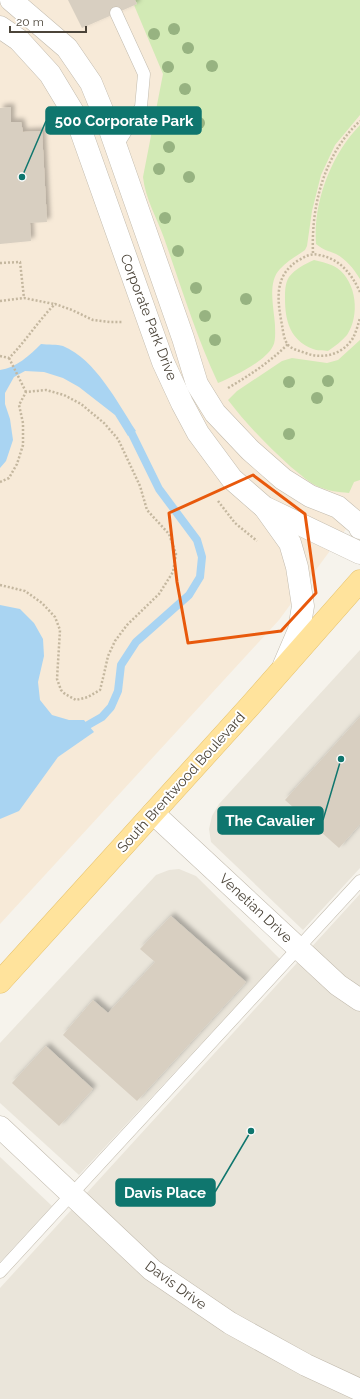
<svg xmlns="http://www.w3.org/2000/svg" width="360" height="1399" font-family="Raleway,sans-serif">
	<defs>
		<filter id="shadow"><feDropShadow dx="3.5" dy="-3.5" stdDeviation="2" flood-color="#0004"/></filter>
	</defs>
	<rect width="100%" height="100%" fill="#f6f3ec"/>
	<g fill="#eae5da">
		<path d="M360,650V868L303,930L211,842L209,829L212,816L219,804Z"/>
		<path d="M179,869L196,876L280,959L79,1175L0,1103V1043L156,875L169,870Z"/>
		<path d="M360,894V1399H0V1288Z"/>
		<path d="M0,1157L52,1206L0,1262Z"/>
	</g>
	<path fill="#f7ead8" d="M0,0H360V510L279,620L0,924Z"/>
	<g fill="#d2eab5">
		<path d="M135,0H360V115L335,145L321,175L312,211L307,246L305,250C297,256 287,261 280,269C267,282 274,308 275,325C275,331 276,341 273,346C266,361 233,377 218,383C196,336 181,286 164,238C157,218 145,198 143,177L163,74L134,5L137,4Z"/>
		<path d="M360,125V279C353,268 347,260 336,254C327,250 325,251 316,244C313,202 331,155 360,125Z"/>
		<path d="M314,260C322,262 331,264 337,268C357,282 360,316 347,335C342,341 335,346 328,351C323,350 317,351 313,349C290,340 285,321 285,298C285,292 285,283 289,277C295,269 305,264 314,260Z"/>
		<path d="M360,340V480L354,482L349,493C338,492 329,491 319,487C309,483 300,474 291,467C268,446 247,425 228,400L237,391L282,361L292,358L327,363L338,360Z"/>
	</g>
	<g fill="#a9d4f2">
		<path d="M41,344C48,345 57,344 63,346C96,360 117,402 136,431L128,436L115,415L79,387L63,378L44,372L25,371L14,377L5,393V404L10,419L13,440L6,461L0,468V370C16,368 30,355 41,344Z"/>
		<path d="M0,605L20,609L34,623L43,639L44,656L38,682L40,700L52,715L69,720H84L94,732L58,757L19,811L0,819Z"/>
	</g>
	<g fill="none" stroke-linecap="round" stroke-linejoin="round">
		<path stroke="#a9d4f2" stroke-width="8" d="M88,725L102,717L111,707L118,691L121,665L136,642L189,595L200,577L202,557L197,540L159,489L132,434"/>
	</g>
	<g fill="#d8cfc1" filter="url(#shadow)">
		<path d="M68,0H135L137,4L82,28Z"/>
		<path d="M11,107V122H21L23,132L42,131L47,222L30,223L31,241L0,244V108Z"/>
		<path d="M360,717V824L339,848L285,800Z"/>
		<path d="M171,916L246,982L137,1101L63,1035L93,1000L108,1013L155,962L140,949Z"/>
		<path d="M46,1046L93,1089L59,1126L12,1083Z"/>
	</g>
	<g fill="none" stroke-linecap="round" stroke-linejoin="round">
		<defs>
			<g id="lane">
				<path d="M116,13L144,74L141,107L116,147"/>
				<path d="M0,1272L360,881"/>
			</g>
			<g id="street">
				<path d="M11,0L67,48L91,83L109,127L183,338L197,384L215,413L250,450L283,479L310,496L338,507L359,525L360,528"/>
				<path d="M0,27L19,40L50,74L76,117L163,362L182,403L198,433L232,479L264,507L360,553"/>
				<path d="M265,508L290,543L297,567L303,606L299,630L284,665"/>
				<path d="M153,813L338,985L360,1000"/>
				<path d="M0,1127L152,1270L230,1323L306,1365L360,1390"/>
			</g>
			<path id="primary" d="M0,982L250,706L360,581"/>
		</defs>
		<use href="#lane" stroke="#c2bbae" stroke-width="13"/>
		<use href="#street" stroke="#c2bbae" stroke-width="23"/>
		<use href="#primary" stroke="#e6c16a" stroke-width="23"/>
		<g stroke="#c4b79f" stroke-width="2.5" stroke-dasharray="2 2" stroke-linecap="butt">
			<path d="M313,253C311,206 324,154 360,121"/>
			<path d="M0,263L20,262L24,298"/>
			<path d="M360,292C351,273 340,259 319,255C311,253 306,256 299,260C274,275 277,299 282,325C283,331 284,340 288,345C293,350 301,351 308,354C325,359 343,354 353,338C356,332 358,325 360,318"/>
			<path d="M0,301L24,298L54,304"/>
			<path d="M0,356L9,358C26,341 38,321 55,304L72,310L93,320L110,322H123"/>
			<path d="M9,358L26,392"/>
			<path d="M228,388C250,375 270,362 288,344"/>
			<path d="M0,482L9,478L17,464L23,445V423L19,405L26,392L46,390L64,395L81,404L104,423L118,439L140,486L147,510L169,534L176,554L173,572L159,594L127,625L115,641L108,656L104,674L100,690L88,697L76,700L65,694L61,690L57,679L60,630L55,617L42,603L25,591L0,585"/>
			<path d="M218,501L235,523L257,541"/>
		</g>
		<use href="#lane" stroke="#fff" stroke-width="12"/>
		<use href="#street" stroke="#fff" stroke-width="22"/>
		<use href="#primary" stroke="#ffe39c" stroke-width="22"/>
	</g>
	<g fill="#97b381">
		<circle cx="174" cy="29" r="6"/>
		<circle cx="154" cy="34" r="6"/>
		<circle cx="188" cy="48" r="6"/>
		<circle cx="212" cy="66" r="6"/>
		<circle cx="168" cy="67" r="6"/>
		<circle cx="185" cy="89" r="6"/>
		<circle cx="199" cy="123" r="6"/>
		<circle cx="169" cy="147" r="6"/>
		<circle cx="159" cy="169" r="6"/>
		<circle cx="189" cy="177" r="6"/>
		<circle cx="165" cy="218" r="6"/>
		<circle cx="178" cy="251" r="6"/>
		<circle cx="196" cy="288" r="6"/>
		<circle cx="246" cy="299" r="6"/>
		<circle cx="205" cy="316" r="6"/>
		<circle cx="215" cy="340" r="6"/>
		<circle cx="328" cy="381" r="6"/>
		<circle cx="289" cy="382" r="6"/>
		<circle cx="317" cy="398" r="6"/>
		<circle cx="289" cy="434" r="6"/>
	</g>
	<path fill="none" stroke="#e8590c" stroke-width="3" stroke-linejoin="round" d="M253,475L305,514L316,593L281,631L188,643L177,582L169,513Z"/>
	<g text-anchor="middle" stroke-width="4" stroke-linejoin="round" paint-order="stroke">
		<g font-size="14" fill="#4b4439" stroke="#fff">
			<text transform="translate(149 317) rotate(69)" y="5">Corporate Park Drive</text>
			<text transform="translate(181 782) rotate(-48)" y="5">South Brentwood Boulevard</text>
			<text transform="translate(256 908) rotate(43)" y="5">Venetian Drive</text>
			<text transform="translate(176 1285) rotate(36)" y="5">Davis Drive</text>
		</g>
	</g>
	<path fill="none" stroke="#0f766e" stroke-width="1.5" d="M22 177L46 121M341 759L323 820M251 1131L215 1192"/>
	<g fill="#0f766e" stroke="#fff" stroke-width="1.5">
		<circle cx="22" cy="177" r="4"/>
		<circle cx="341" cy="759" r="4"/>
		<circle cx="251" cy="1131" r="4"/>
	</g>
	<g fill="#0f766e" stroke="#0f766e" stroke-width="1.5">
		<rect x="46" y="107" width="155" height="27" rx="4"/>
		<rect x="218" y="807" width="105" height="27" rx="4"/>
		<rect x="116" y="1179" width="99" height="27" rx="4"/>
	</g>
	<g font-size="15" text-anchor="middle" font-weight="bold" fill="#fff">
		<text x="124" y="126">500 Corporate Park</text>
		<text x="270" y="826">The Cavalier</text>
		<text x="165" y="1198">Davis Place</text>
	</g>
	<path d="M10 26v6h76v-6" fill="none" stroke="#4b4439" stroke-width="2"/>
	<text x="16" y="26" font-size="12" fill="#4b4439" stroke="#ffffff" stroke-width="3" paint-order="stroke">20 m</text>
</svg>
